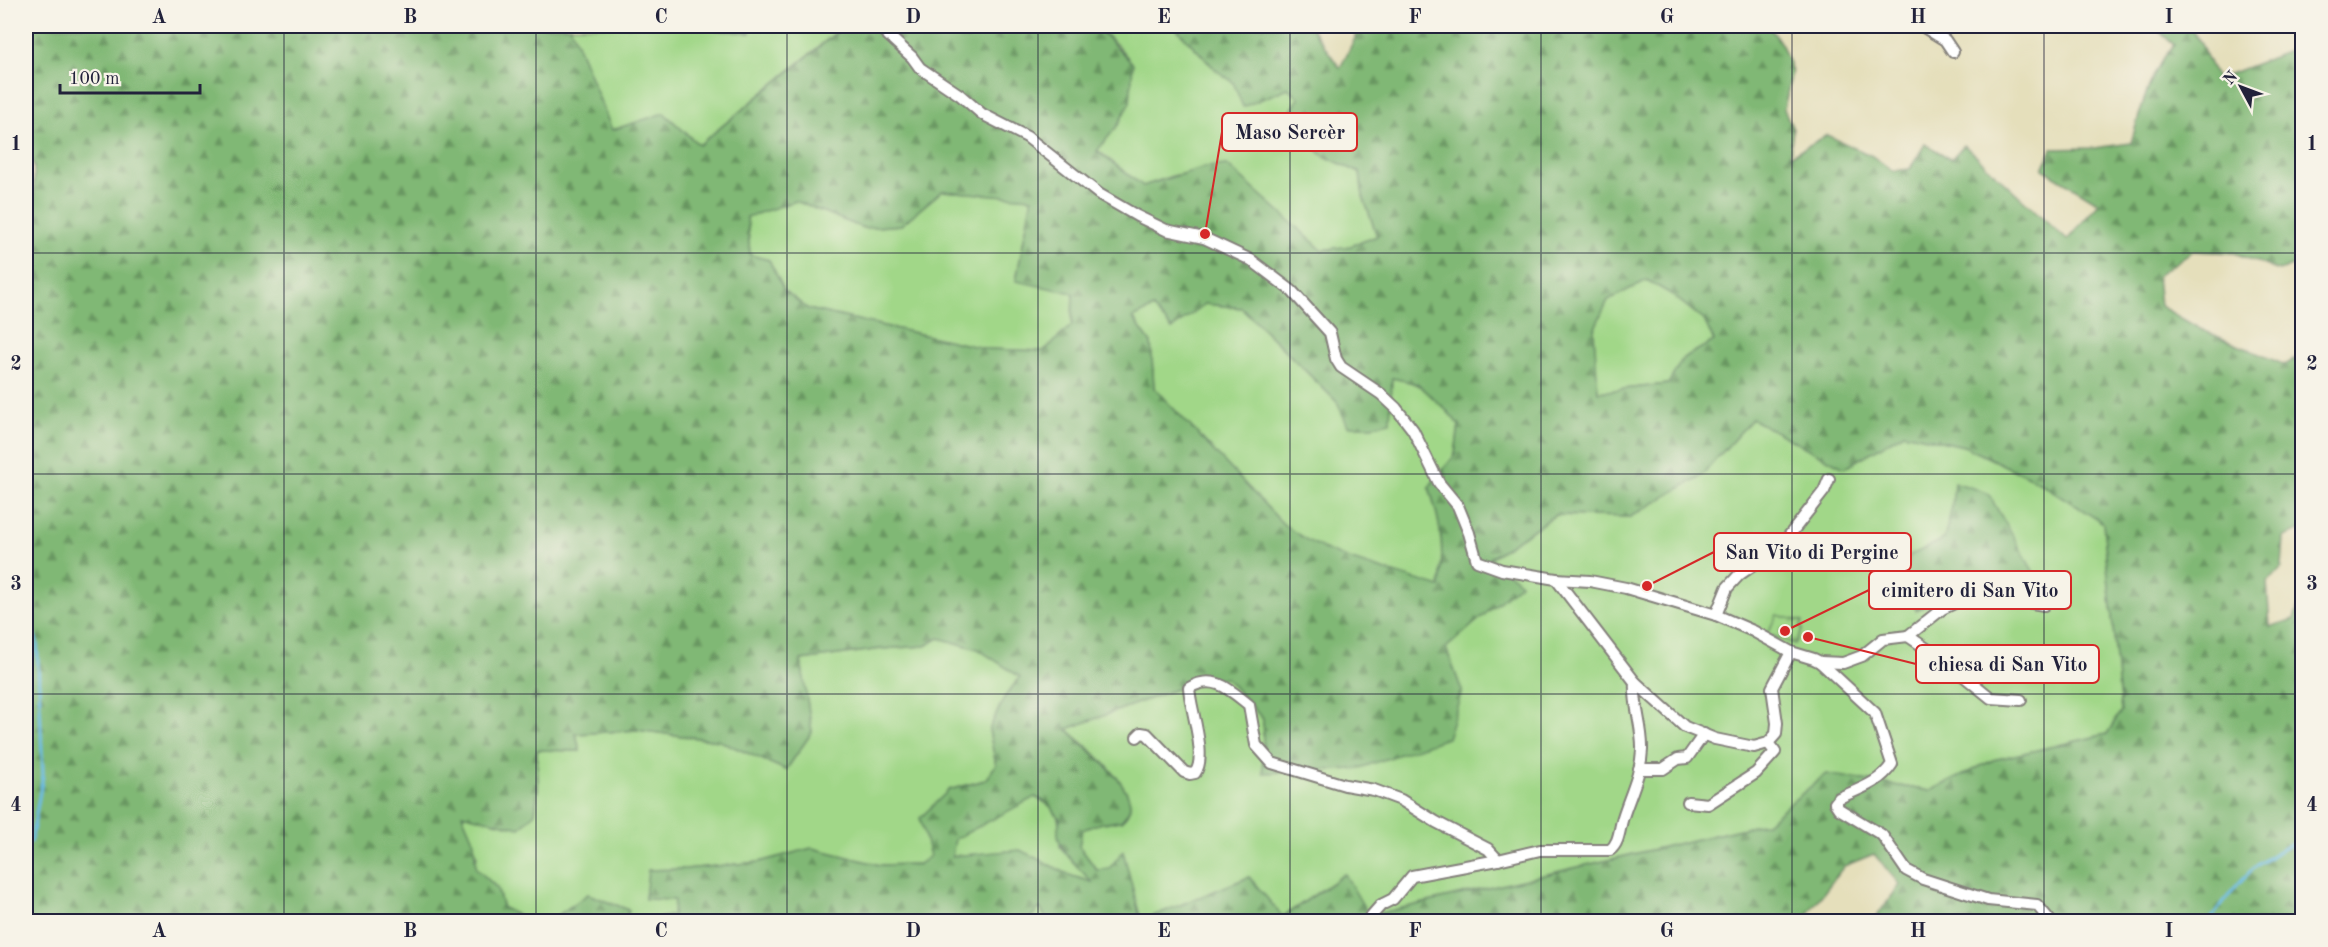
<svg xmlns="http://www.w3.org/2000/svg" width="2328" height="947" font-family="'Old Standard TT',serif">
	<defs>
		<pattern id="forest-firs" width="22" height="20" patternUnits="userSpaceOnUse" patternTransform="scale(1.5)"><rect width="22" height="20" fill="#80b874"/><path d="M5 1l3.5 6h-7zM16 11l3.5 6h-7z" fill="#689560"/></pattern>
		<pattern id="cemetery-stones" width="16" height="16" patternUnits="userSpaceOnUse" patternTransform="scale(1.5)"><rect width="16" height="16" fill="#a1d788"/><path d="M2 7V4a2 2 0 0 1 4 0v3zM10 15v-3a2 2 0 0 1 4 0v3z" fill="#8ab876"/></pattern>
	</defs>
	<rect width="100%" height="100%" fill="#f7f3e8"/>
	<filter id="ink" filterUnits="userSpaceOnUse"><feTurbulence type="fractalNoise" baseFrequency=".0167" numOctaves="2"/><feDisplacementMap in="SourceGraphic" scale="12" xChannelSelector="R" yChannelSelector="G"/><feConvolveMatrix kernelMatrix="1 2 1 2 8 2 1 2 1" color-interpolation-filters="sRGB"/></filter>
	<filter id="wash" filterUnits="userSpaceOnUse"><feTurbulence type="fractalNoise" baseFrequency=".008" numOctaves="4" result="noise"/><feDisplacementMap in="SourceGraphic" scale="24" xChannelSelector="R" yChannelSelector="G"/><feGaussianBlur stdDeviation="1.35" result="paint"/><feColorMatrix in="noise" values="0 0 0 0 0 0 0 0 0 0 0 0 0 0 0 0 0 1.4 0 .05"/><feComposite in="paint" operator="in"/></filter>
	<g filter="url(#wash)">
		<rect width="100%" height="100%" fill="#e5dfbb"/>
		<g fill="#a1d788" stroke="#627c62" stroke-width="1.5">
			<path d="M570,26H677L749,33V26H837L841,28L699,145L664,113L612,131Z"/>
			<path d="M1096,26H1174L1216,70L1233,82L1288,87L1299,98L1322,155L1360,173L1363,196L1377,236L1351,246L1322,250L1226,165L1172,176L1143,186L1097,150L1133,64L1118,46Z"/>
			<path d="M942,191L1032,197L1016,280L1073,293L1072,325L1044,351L987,349L808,309L784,290L769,260L750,255L747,216L796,201L863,228L901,225Z"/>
			<path d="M1647,280L1671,294L1704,320L1714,341L1683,358L1668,384L1598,392L1593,330L1608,300Z"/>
			<path d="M1204,304L1242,308L1337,402C1348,397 1383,378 1393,378C1421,378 1443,406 1459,425L1455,455L1429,487C1442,527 1444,545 1440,587C1388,571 1327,559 1283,524L1154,388L1151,343L1133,318L1153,308L1172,329Z"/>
			<path d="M1752,419L1844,468L1904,433L1964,446L2039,482L2103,522L2121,711L2107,734L1993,760L1930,791L1826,774L1766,823L1368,916L1344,874L1282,917L1249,877L1141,921L1123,852L1109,869L1097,870L1079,846L1081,830L1101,823L1121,821C1126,817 1130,812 1130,805C1129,779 1085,746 1067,729L1198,681L1226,678L1263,719L1264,773L1462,691L1446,648L1520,583L1490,558L1555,515L1630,517L1701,476Z"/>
			<path d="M939,638L978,649L1020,677L1004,698L989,730L996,765L985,780L949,790L927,838L931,856L919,864L880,865L812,848L759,862L685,869L649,870L645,898L674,900L673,916L646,921H626L629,910L588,894L550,921H529L503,908L497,888L475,868L477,855L462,814L520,828L535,812L538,789L537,750L580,751L576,734L637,730L720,741L786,770L812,732L801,660L882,649L925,646Z"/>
			<path d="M1034,797C1062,808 1060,822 1060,847L1093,883L1072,876L952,857L954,839Z"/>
			<path d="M1040,907L1048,921L1026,922Z"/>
		</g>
		<g fill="url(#forest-firs)" stroke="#516d58" stroke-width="1.5" fill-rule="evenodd">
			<path d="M26,26H570L612,130L664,113L699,145L841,29L837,26H1096L1133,64L1130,102L1118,125L1097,151L1143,186L1205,167L1227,165L1322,250L1351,246L1377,236L1363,196L1360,173L1322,155L1310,143L1289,114L1299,98L1288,88L1243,107L1233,82L1216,70L1174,26H1310L1340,68L1361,26H1769L1782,45L1792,71L1784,109L1793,129L1790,156L1827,135L1872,156L1893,171L1910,169L1925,144L1951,159L1964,145L2067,240L2099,203L2043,169L2052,149L2094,148L2131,143C2140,112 2151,68 2174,45L2153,26H2189L2201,44L2217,79L2302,46V262L2279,271L2235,253L2192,251L2157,276L2160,306L2200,329L2285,365L2302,355V530L2284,537L2282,568L2267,582L2270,627L2294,619L2302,597V921H1873L1900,885L1874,854L1844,866L1802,921L1048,922L1040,908L1026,922L646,921L673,915L674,900L645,899L648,870L685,869L759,862L812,848L880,865L919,864L930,856L920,818L949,790L985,780L996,765L989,730L1004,698L1020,677L978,649L939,638L925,646L881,649L801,660L812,732L786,770L720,741L637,730L576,734L580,751L537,750L538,789L535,813L520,828L462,814L474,842L476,868L497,888L503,908L529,921H26V274L29,272L37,251L26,234L34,214V166L26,146ZM942,191L1032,198L1016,281L1073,293L1072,325L1044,351L987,349L808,309L784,290L769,260L750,255L747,217L796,201L863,228L901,225ZM1647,280L1671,294L1704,320L1714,341L1683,358L1668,384L1598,392L1594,330L1608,300ZM1205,304L1242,308L1337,402L1348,426H1372L1390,422L1392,378L1418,384L1448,412L1459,425L1455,455L1429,487C1442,527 1444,545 1440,587C1388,570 1327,559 1283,524L1154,388L1151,343L1133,318L1153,308L1172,329ZM1752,419L1844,468L1904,433L1964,446L2039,482L2103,523L2121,711L2107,734L1993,760L1930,791L1826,774L1766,823L1369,916L1345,874L1283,917L1249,877L1141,921L1123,851L1109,869L1097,870L1079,846L1082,830L1101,823L1121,821C1125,817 1130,812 1130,805C1129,779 1084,748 1067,729L1198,681L1226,678L1263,719V773L1357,769L1447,738L1462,691L1446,648L1521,583L1490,558L1555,515L1630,517L1701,476ZM1035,797C1048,802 1053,808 1060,820C1050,846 1076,864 1092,882L1072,876L1020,850L952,856L955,839Z"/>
			<path d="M677,26H749L750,33Z"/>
			<path d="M1954,482L1988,493L2040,583L1978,584L1916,610L1904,580L1909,556L1944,539L1952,507Z"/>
			<path d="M588,894L629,910L626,921H550Z"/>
		</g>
		<path fill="url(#cemetery-stones)" stroke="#627c62" stroke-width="1.5" d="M1777,615L1803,622L1800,627L1803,629L1795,644L1767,634Z"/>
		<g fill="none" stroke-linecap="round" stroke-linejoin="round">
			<g stroke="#6bbce6" stroke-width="3">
				<path d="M26,615L37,642L43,775L31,842"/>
				<path d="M2209,922C2238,881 2255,859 2302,840"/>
			</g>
		</g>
	</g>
	<g filter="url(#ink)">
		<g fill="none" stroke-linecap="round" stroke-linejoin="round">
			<defs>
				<g id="street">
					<path d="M878,26L912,57L920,68L960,95L982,114L1027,137L1099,194L1137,216L1166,230L1204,238L1251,260L1292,291L1330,333L1336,359L1341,367L1381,394L1396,408L1413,430L1439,483L1458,506L1469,533L1477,561L1502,570L1556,579L1590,581L1626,588L1716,615L1753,631L1791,652L1814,659L1820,662L1875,713L1892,764C1880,783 1859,789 1839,798L1835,803L1839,809L1882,835L1906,870L1923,879L1988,900L2037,905L2051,922"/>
					<path d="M1922,26L1945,40L1953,52"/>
					<path d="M1556,579L1635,682L1685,727L1715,739L1754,747L1768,743L1776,734L1777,723L1772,688L1791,652"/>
					<path d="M1716,615L1727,588L1739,575L1781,546L1824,491L1829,479"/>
					<path d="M1908,636L1942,609L1967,597L1999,602H2026L2044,605"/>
					<path d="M1908,636L1949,664L1991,698L2021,700"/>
					<path d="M1820,662L1843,663L1862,656L1883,639L1908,636"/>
					<path d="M1137,737L1141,733L1147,734L1184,772L1190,774L1195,773C1208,757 1190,708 1189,688C1214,673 1230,690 1249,705L1256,745L1272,763L1345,785L1374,790L1401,800L1436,822L1488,849L1498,860"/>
					<path d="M1639,769H1663L1678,759L1687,758L1704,734"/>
					<path d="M1688,802L1708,804L1756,773L1775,752L1768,743"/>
					<path d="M1366,922L1381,905L1393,899L1412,876L1498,860L1540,850H1610C1620,842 1619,829 1623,817C1630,795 1641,774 1642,750C1643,727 1633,705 1635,682"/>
				</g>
			</defs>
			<use href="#street" stroke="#84807b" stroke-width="14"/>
			<use href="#street" stroke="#fff" stroke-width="10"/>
		</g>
	</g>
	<path fill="none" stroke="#22223b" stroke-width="1.5" stroke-opacity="0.55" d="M284,26V922M536,26V922M787,26V922M1038,26V922M1290,26V922M1541,26V922M1792,26V922M2044,26V922M26,253H2302M26,474H2302M26,694H2302"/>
	<path fill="none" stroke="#d62828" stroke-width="2" d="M1205 234L1222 132M1647 586L1714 552M1785 631L1869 590M1808 637L1916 664"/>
	<g fill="#d62828" stroke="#f7f3e8" stroke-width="2">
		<circle cx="1205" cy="234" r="6"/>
		<circle cx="1647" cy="586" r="6"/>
		<circle cx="1785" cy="631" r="6"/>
		<circle cx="1808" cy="637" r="6"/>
	</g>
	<g fill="#f7f3e8" stroke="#d62828" stroke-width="2">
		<rect x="1222" y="113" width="135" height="38" rx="6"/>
		<rect x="1714" y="533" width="197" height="38" rx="6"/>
		<rect x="1869" y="571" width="202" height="38" rx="6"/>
		<rect x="1916" y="645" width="183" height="38" rx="6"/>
	</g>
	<g font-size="20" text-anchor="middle" font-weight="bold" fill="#22223b">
		<text x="1290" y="139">Maso Sercèr</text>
		<text x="1812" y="559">San Vito di Pergine</text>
		<text x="1970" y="597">cimitero di San Vito</text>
		<text x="2008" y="671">chiesa di San Vito</text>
	</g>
	<rect width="2328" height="947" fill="none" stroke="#f7f3e8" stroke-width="66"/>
	<g transform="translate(2241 87) rotate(311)" stroke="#f7f3e8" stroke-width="4.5" paint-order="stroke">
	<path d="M0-4.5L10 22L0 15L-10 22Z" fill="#22223b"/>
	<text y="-9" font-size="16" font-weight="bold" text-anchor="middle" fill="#22223b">N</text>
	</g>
	<path d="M60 84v9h140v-9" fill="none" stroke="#22223b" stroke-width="3"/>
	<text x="69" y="84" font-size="18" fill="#22223b" stroke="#f7f3e8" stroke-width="4.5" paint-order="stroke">100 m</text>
	<rect x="33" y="33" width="2262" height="881" fill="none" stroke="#22223b" stroke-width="2"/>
	<g font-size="20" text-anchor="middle" font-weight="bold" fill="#22223b">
		<text x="159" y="23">A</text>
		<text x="410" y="23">B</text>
		<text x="661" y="23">C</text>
		<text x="913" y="23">D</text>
		<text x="1164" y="23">E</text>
		<text x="1415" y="23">F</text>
		<text x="1667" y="23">G</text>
		<text x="1918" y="23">H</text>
		<text x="2169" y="23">I</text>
		<text x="16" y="150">1</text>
		<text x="2312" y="150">1</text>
		<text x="16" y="370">2</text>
		<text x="2312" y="370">2</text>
		<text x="16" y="590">3</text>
		<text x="2312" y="590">3</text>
		<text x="16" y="811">4</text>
		<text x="2312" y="811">4</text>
		<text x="159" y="937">A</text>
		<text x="410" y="937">B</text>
		<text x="661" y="937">C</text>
		<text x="913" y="937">D</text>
		<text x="1164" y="937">E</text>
		<text x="1415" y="937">F</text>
		<text x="1667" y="937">G</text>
		<text x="1918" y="937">H</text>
		<text x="2169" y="937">I</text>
	</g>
</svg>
